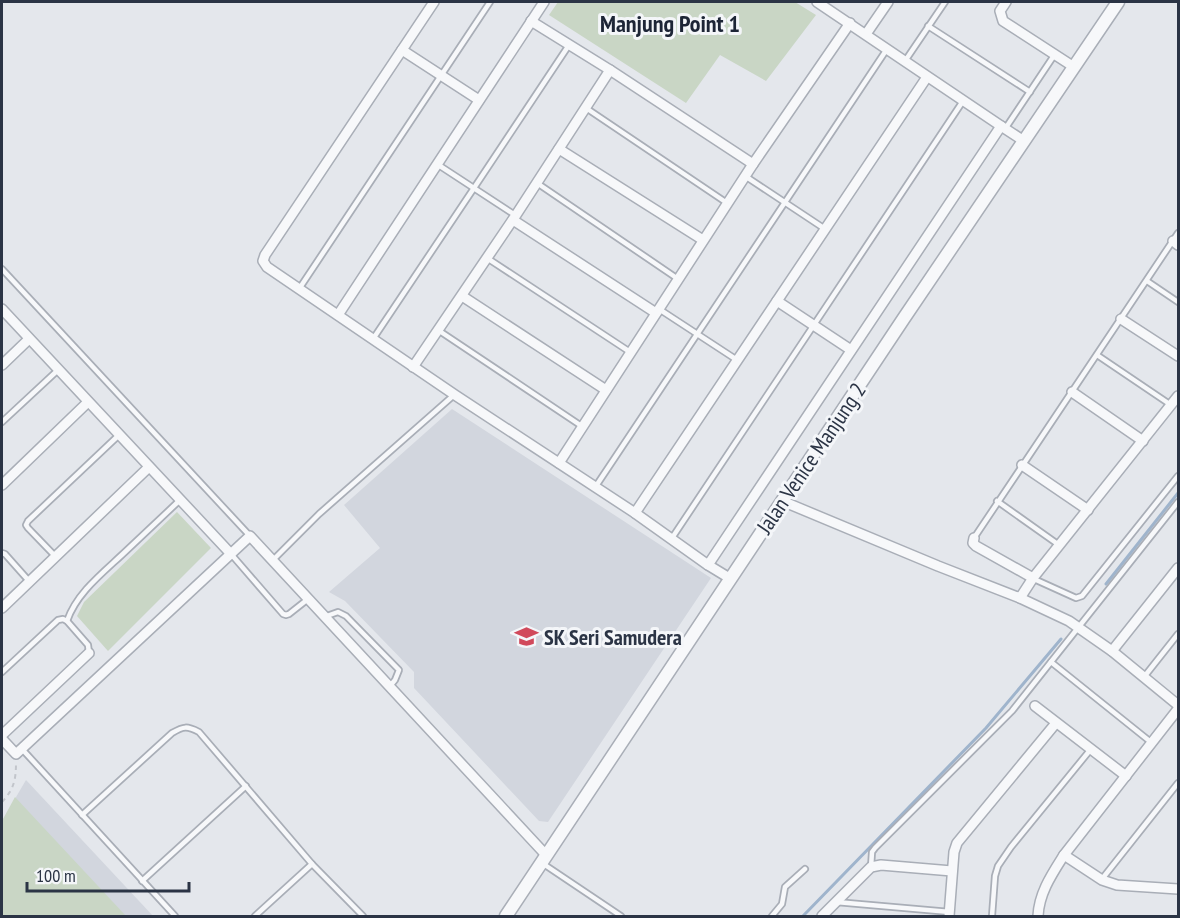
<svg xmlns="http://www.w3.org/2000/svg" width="1180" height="918" font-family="'PT Sans Narrow',sans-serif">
	<rect width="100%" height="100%" fill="#e4e7ec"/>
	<g fill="#d2d6de">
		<path d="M452,409L711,578L548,822L539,821L414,688V672L345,601L329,592L380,548L344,505Z"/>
		<path d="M26,780L153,916H2V821Z"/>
	</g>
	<g fill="#c9d6c5">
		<path d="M558,2H795L816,15L766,81L720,55L686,103L549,15Z"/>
		<path d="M177,512L211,548L108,651L77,616L84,602Z"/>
		<path d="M15,797L126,916H2V821Z"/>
	</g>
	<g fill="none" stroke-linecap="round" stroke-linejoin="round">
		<g stroke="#9fb4cc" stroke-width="3">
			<path d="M1106,584L1178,493"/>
			<path d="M803,916L986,728L1061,639"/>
		</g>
		<defs>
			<g id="service">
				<path d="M928,26L1030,92"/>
				<path d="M905,61L945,2"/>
				<path d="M586,108L727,203"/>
				<path d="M1005,129L1055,54"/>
				<path d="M437,164L515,215"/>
				<path d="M745,176L825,229"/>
				<path d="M537,183L678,279"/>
				<path d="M487,258L630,352"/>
				<path d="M2,269L250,536"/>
				<path d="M1147,281L1178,302"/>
				<path d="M299,289L490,2"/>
				<path d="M659,309L737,360"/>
				<path d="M438,330L583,427"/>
				<path d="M373,339L474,188L569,45"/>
				<path d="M1097,355L1171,405"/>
				<path d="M2,422L58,370"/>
				<path d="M596,486L887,49"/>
				<path d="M997,501L1059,545"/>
				<path d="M672,538L963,101"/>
				<path d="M974,538L1178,233"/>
				<path d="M2,553L5,554L29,581"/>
				<path d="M231,554L283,614L286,615L289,614L308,599"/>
				<path d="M56,557L28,528L26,525L28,521L119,435"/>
				<path d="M272,561L319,514L454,395"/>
				<path d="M1034,579L1076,598L1082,596L1178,476"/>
				<path d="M324,617L338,612L346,616L399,670L395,680L390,686"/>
				<path d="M67,621C77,592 104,572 126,551C144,534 162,517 180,500"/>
				<path d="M1051,662L1152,743"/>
				<path d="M2,672L58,620L63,619L67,621L88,645L89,653"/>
				<path d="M1144,677L1178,634"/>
				<path d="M22,749L175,916"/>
				<path d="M82,815L172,733C184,726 187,726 199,732L312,864L363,916"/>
				<path d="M542,863L621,916"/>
				<path d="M871,867L872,852L875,848L1012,711L1178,502"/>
				<path d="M1102,879L1178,783"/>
				<path d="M142,881L246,786"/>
				<path d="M836,902L950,912"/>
				<path d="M255,916L312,864"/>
				<path d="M772,916L782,904L785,887L805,869"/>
				<path d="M992,916L995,876L998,866L1011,847L1091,749"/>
			</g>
			<g id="minor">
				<path d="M434,2L265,255L263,261L267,267L455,395L635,513L708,565L731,579"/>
				<path d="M1006,2L1000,11L1003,21L1074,67"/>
				<path d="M531,21L610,70L753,164"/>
				<path d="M866,34L888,2"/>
				<path d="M402,50L479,100"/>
				<path d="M1001,126L1024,141"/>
				<path d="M559,149L703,240"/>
				<path d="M513,220L656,313"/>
				<path d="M1173,241L1178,245"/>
				<path d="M462,296L606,390"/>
				<path d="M777,301L851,350"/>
				<path d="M2,309L231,554"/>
				<path d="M338,315L544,2"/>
				<path d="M1121,319L1178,356"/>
				<path d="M2,365L29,339"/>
				<path d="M413,367L516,215L610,70"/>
				<path d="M1072,392L1143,441"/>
				<path d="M559,463L753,164L850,23"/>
				<path d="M1022,465L1088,510"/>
				<path d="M2,485L88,402"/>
				<path d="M782,501L938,566L1020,598L1069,621L1112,651L1178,705"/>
				<path d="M635,513L927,77"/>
				<path d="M974,538L973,543L976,546L1033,578"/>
				<path d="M708,565L1001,126L817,2"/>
				<path d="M1020,598L1033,578L1178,396"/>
				<path d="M2,608L149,467"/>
				<path d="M1112,651L1178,568"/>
				<path d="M1035,706L1126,776"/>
				<path d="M2,735L89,653"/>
				<path d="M2,739L16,754L250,536L546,855"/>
				<path d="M1064,855L1102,880L1117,885L1178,889"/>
				<path d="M822,916L871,867L881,865L952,871"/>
				<path d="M949,916L954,852L957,843L1056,723"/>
				<path d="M1038,916C1039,893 1052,874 1064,855L1178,709"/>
			</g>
			<path id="tertiary" d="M506,916L904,318L1118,2"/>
		</defs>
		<use href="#service" stroke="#a9aeb7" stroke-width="8"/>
		<use href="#minor" stroke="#a9aeb7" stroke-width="12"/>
		<use href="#tertiary" stroke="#a9aeb7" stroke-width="15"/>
		<path stroke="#c2c5cb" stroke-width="2" stroke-dasharray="4.5 4.5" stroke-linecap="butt" d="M2,802C14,789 16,780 16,762"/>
		<use href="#service" stroke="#f7f8fa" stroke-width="4.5"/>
		<use href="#minor" stroke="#f7f8fa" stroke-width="9"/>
		<use href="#tertiary" stroke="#f7f8fa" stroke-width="12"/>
	</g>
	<defs>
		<symbol id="school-bare" viewBox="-9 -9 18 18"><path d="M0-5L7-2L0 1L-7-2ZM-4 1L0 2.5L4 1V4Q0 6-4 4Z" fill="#d1495b" stroke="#f4f6f9" stroke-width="2.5" paint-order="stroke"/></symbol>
	</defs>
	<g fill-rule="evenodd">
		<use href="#school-bare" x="510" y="620" width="33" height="33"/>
	</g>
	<g text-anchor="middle" stroke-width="6" stroke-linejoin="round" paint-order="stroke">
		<g font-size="22" fill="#2b3445" stroke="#f4f6f9">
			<text transform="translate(811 458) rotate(-56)" y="8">Jalan Venice Manjung 2</text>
		</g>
		<g font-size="22" font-weight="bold" fill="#2b3445" stroke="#f4f6f9" text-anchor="start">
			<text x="544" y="645">SK Seri Samudera</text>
		</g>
		<g font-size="24" font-weight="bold" fill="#1d2536" stroke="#f4f6f9">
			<text x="670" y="32">Manjung Point 1</text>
		</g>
	</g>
	<rect width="1180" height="918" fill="none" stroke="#2b3445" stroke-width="6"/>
	<path d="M27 882v9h162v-9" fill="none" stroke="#2b3445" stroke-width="3"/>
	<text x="36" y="882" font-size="18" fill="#2b3445" stroke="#f4f6f9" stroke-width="4.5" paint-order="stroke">100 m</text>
</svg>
